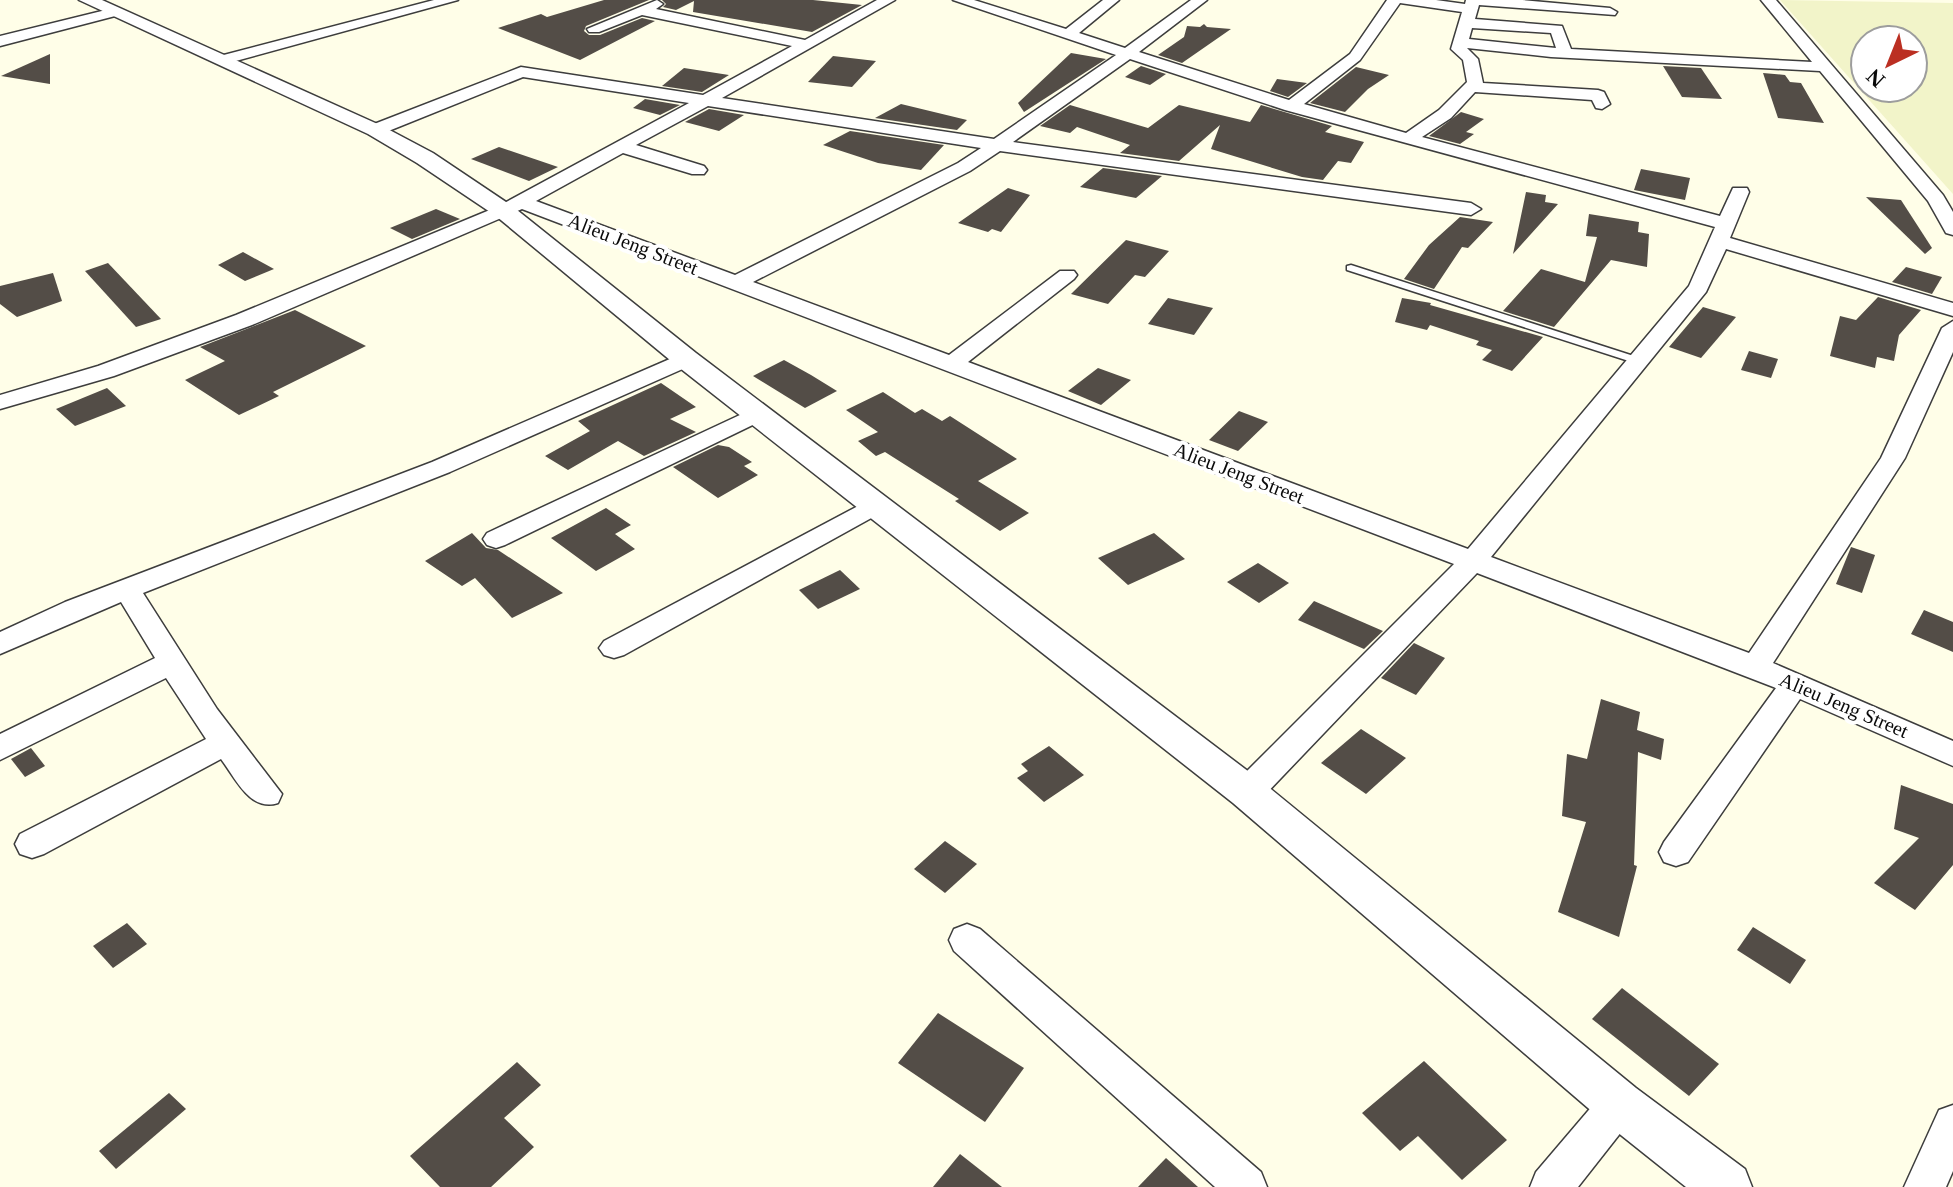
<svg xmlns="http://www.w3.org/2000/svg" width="1953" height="1187" font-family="Georgia,serif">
	<rect width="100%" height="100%" fill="#fffee8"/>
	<path fill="#f2f4c9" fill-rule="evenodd" d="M1780,0L1953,3V194ZM1865,40H1913V88H1865Z"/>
	<g fill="#534d47">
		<path d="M604,0H649L586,26L584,31L589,35H600L642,18L655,21L580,60L498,28L541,14L547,17Z"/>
		<path d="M662,0H813L862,5L812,32L693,12L694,1L676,10L663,7L666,4Z"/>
		<path d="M1204,24L1207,27L1231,29L1182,63L1158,55L1184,37L1187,26L1200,27Z"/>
		<path d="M1071,53L1106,59L1024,112L1018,103Z"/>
		<path d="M50,54V84L1,76Z"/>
		<path d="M833,56L876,61L852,87L808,82Z"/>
		<path d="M1141,66L1166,74L1150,85L1125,77Z"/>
		<path d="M1663,66L1701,68L1722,99L1682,97Z"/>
		<path d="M1356,67L1389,75L1368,89L1345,112L1310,103Z"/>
		<path d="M684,68L729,75L702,92L662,86Z"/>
		<path d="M1763,73L1785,75L1790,82L1801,83L1824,123L1778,118Z"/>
		<path d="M1277,79L1307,83L1288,97L1270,91Z"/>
		<path d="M645,99L680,105L660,115L633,108Z"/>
		<path d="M901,104L967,120L957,130L875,118Z"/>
		<path d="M1070,105L1148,128L1179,105L1250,122L1261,105L1332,126L1325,132L1364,142L1351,163L1338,161L1323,180L1302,177L1211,149L1220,125L1179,161L1120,153L1130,145L1077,127L1070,133L1040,126Z"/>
		<path d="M709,109L744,115L719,131L685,122Z"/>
		<path d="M1461,112L1484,119L1466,132L1474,134L1460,144L1429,136Z"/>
		<path d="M850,131L944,145L921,170L878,163L823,145Z"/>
		<path d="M499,147L558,167L529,181L471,159Z"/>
		<path d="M1103,168L1162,176L1136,198L1080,187Z"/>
		<path d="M1641,169L1690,178L1685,200L1634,190Z"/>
		<path d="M1008,188L1030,195L1001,232L992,229L988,232L958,223Z"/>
		<path d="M1526,192L1546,195L1545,202L1558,204L1513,254Z"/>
		<path d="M1866,197L1901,200L1932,248L1925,254Z"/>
		<path d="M436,209L460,219L412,239L390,228Z"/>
		<path d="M1589,214L1639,222L1638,232L1649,234L1647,267L1611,260L1554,327L1503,311L1541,269L1585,282L1597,237L1586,236Z"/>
		<path d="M1460,217L1493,222L1468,248L1462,247L1434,289L1404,279L1429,245Z"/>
		<path d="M1126,240L1169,251L1145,277L1135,275L1108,304L1071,294Z"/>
		<path d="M243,252L274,269L245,281L218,265Z"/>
		<path d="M108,263L161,319L136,327L85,271Z"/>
		<path d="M1906,267L1942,277L1932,294L1892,282Z"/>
		<path d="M53,273L62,301L17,317L0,304V286Z"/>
		<path d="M1878,297L1921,310L1899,335L1894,361L1877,357L1875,368L1830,356L1840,316L1856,320Z"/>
		<path d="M1168,298L1213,308L1194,335L1148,324Z"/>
		<path d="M1402,298L1431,303L1430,305L1543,337L1512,371L1482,360L1492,350L1476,345L1479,341L1430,325L1427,330L1395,322Z"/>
		<path d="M1703,307L1736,317L1701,358L1669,347Z"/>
		<path d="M295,310L366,346L273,392L279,396L239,415L185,380L225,361L200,347Z"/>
		<path d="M1749,351L1778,359L1771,378L1741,370Z"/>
		<path d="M784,360L811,375L837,391L805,408L753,376Z"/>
		<path d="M1098,368L1131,380L1101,405L1068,391Z"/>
		<path d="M661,383L696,407L670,419L696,432L644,456L618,441L568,470L545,456L590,431L578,421Z"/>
		<path d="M107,388L126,406L75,426L56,409Z"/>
		<path d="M883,392L915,413L922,409L942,421L950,416L1017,459L978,481L1029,513L1000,531L955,501L959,499L885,452L876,456L858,441L878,432L846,410Z"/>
		<path d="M1239,411L1268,422L1238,451L1209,440Z"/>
		<path d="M718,445L729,447L752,462L744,466L758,475L718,498L673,467Z"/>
		<path d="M606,508L631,525L615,534L635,549L596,571L551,538Z"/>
		<path d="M472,533L486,548L498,550L563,593L512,618L475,578L462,586L425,561Z"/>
		<path d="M1154,533L1185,559L1128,585L1098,558Z"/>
		<path d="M1851,547L1875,555L1862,593L1836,584Z"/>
		<path d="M1258,563L1289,583L1259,603L1227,582Z"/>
		<path d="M840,570L860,589L818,609L799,590Z"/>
		<path d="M1314,601L1383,631L1364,649L1298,620Z"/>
		<path d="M1924,610L1953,622V652L1911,634Z"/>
		<path d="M1414,643L1445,658L1416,695L1381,678Z"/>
		<path d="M1601,699L1640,712L1637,730L1664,739L1661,760L1638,752L1634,865L1637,866L1619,937L1558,912L1586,822L1562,816L1567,754L1587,759Z"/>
		<path d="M1361,729L1406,758L1366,794L1321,763Z"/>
		<path d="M1049,746L1084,775L1044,802L1017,778L1028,771L1021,764Z"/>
		<path d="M31,748L45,766L25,777L11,759Z"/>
		<path d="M1901,785L1953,804V865L1915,910L1874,883L1919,838L1894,829Z"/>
		<path d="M945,841L977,864L945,893L914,869Z"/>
		<path d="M127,923L147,944L113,968L93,946Z"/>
		<path d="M1753,927L1806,960L1790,984L1737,950Z"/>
		<path d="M1622,988L1719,1064L1689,1096L1592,1019Z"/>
		<path d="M938,1013L1024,1068L985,1122L898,1063Z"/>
		<path d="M1424,1061L1507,1140L1462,1180L1418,1136L1400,1151L1362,1113Z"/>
		<path d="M517,1062L541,1085L504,1118L534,1147L491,1187H440L410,1156Z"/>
		<path d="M169,1093L186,1109L116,1169L99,1151Z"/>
		<path d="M960,1154L1002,1187H933Z"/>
		<path d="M1166,1158L1198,1187H1138Z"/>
	</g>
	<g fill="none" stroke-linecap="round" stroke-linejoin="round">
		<defs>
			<path id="service" d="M1351,265L1643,359L1645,361L1639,364L1635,363L1347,270V266Z"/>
			<g id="minor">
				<path d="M434,0H458L221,65L213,60L216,57Z"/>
				<path d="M657,0L663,4L656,9L805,40L877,0H895L722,98L994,139L1116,55L953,0H974L1066,29L1103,0H1119L1079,33L1125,48L1191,0H1207L1139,52L1289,100L1350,54L1387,0H1436L1465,4L1466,0H1522L1610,8L1617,12L1615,15L1479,5L1475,19L1562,26L1571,49L1812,62L1761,0H1776L1943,195L1953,212V235L1946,233L1928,201L1820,71L1551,57L1467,48L1478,59L1483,83L1598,90L1604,92L1610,104L1602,109L1596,108L1592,100L1475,92L1451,118L1422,137L1720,216L1733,188H1747L1749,192L1730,238L1953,303V316L1726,249L1706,292L1491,557L1749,653L1881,458L1942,328L1953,321V352L1905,458L1773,663L1953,741V766L1800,699L1688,862L1676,866L1664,862L1659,852L1664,842L1776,688L1477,573L1259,801L1247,805L1235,801L1231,792L1235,783L1454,564L522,209L252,325L114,376L0,409V395L98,366L236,315L497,207L689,103L523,77L381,134H369L366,130L369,126L521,67L703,95L792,46L642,15L599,32H589L587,29ZM1400,3L1462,12L1451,49L1463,60L1467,82L1439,110L1406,133L1304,104L1360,60ZM1472,28L1551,33L1556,48L1469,39ZM1130,59L1285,110L1715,227L1689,286L1468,549L968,362L1074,279L1077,275L1074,271H1060L949,355L753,282L970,171L1000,151L1471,215L1481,209L1471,203L1013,142ZM708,106L981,148L958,163L735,275L536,201L623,153L692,174H704L707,170L704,166L636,145Z"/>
				<path d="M114,8L119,9V15L0,46V36Z"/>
				<path d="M686,352L694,354L697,359L694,364L450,472L143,593L217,709L282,794L278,803C250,812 236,779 221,759L44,854L32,858L20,854L15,844L20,834L206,739L166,678L0,760V734L155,658L121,602L0,654V632L65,602L432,462Z"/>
				<path d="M757,407L765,409L769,414L765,419L505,545L496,548L487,545L483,539L487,533Z"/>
				<path d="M875,497L884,499L888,505L884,511L624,655L614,658L604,655L599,648L604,641Z"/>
				<path d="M967,924L980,929L1261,1172L1267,1187H1215L954,951L949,940L954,929Z"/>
				<path d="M1619,1085L1633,1091L1639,1104L1633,1117L1578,1187H1530L1536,1172L1605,1091Z"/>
				<path d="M1953,1105V1171L1946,1187H1904L1939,1110Z"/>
			</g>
			<path id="tertiary" d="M79,0H102L382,126L433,153L512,206L696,353L1261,781L1636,1088L1745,1169L1752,1187H1686L1602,1120L1233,803L676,365L496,216L417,163L368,134Z"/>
		</defs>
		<use href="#service" stroke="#3d3d3d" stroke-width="3"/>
		<use href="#minor" stroke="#3d3d3d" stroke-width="3"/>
		<use href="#tertiary" stroke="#3d3d3d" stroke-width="3"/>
		<use href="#service" fill="#fff" fill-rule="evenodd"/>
		<use href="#minor" fill="#fff" fill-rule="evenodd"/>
		<use href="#tertiary" fill="#fff" fill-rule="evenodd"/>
	</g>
	<g text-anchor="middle" stroke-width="8" stroke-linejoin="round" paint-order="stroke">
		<g font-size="20" fill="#0a0a0a" stroke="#fff">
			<text transform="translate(633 244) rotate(21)" y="7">Alieu Jeng Street</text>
			<text transform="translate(1239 473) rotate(21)" y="7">Alieu Jeng Street</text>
			<text transform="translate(1844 705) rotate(23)" y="7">Alieu Jeng Street</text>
		</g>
	</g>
	<g transform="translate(1889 64) rotate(223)"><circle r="38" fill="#ffffff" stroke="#9d9d9d" stroke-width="2"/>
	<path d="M0-6L14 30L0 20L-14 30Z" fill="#bb2f22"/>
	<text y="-12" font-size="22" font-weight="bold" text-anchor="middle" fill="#0a0a0a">N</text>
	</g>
</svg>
